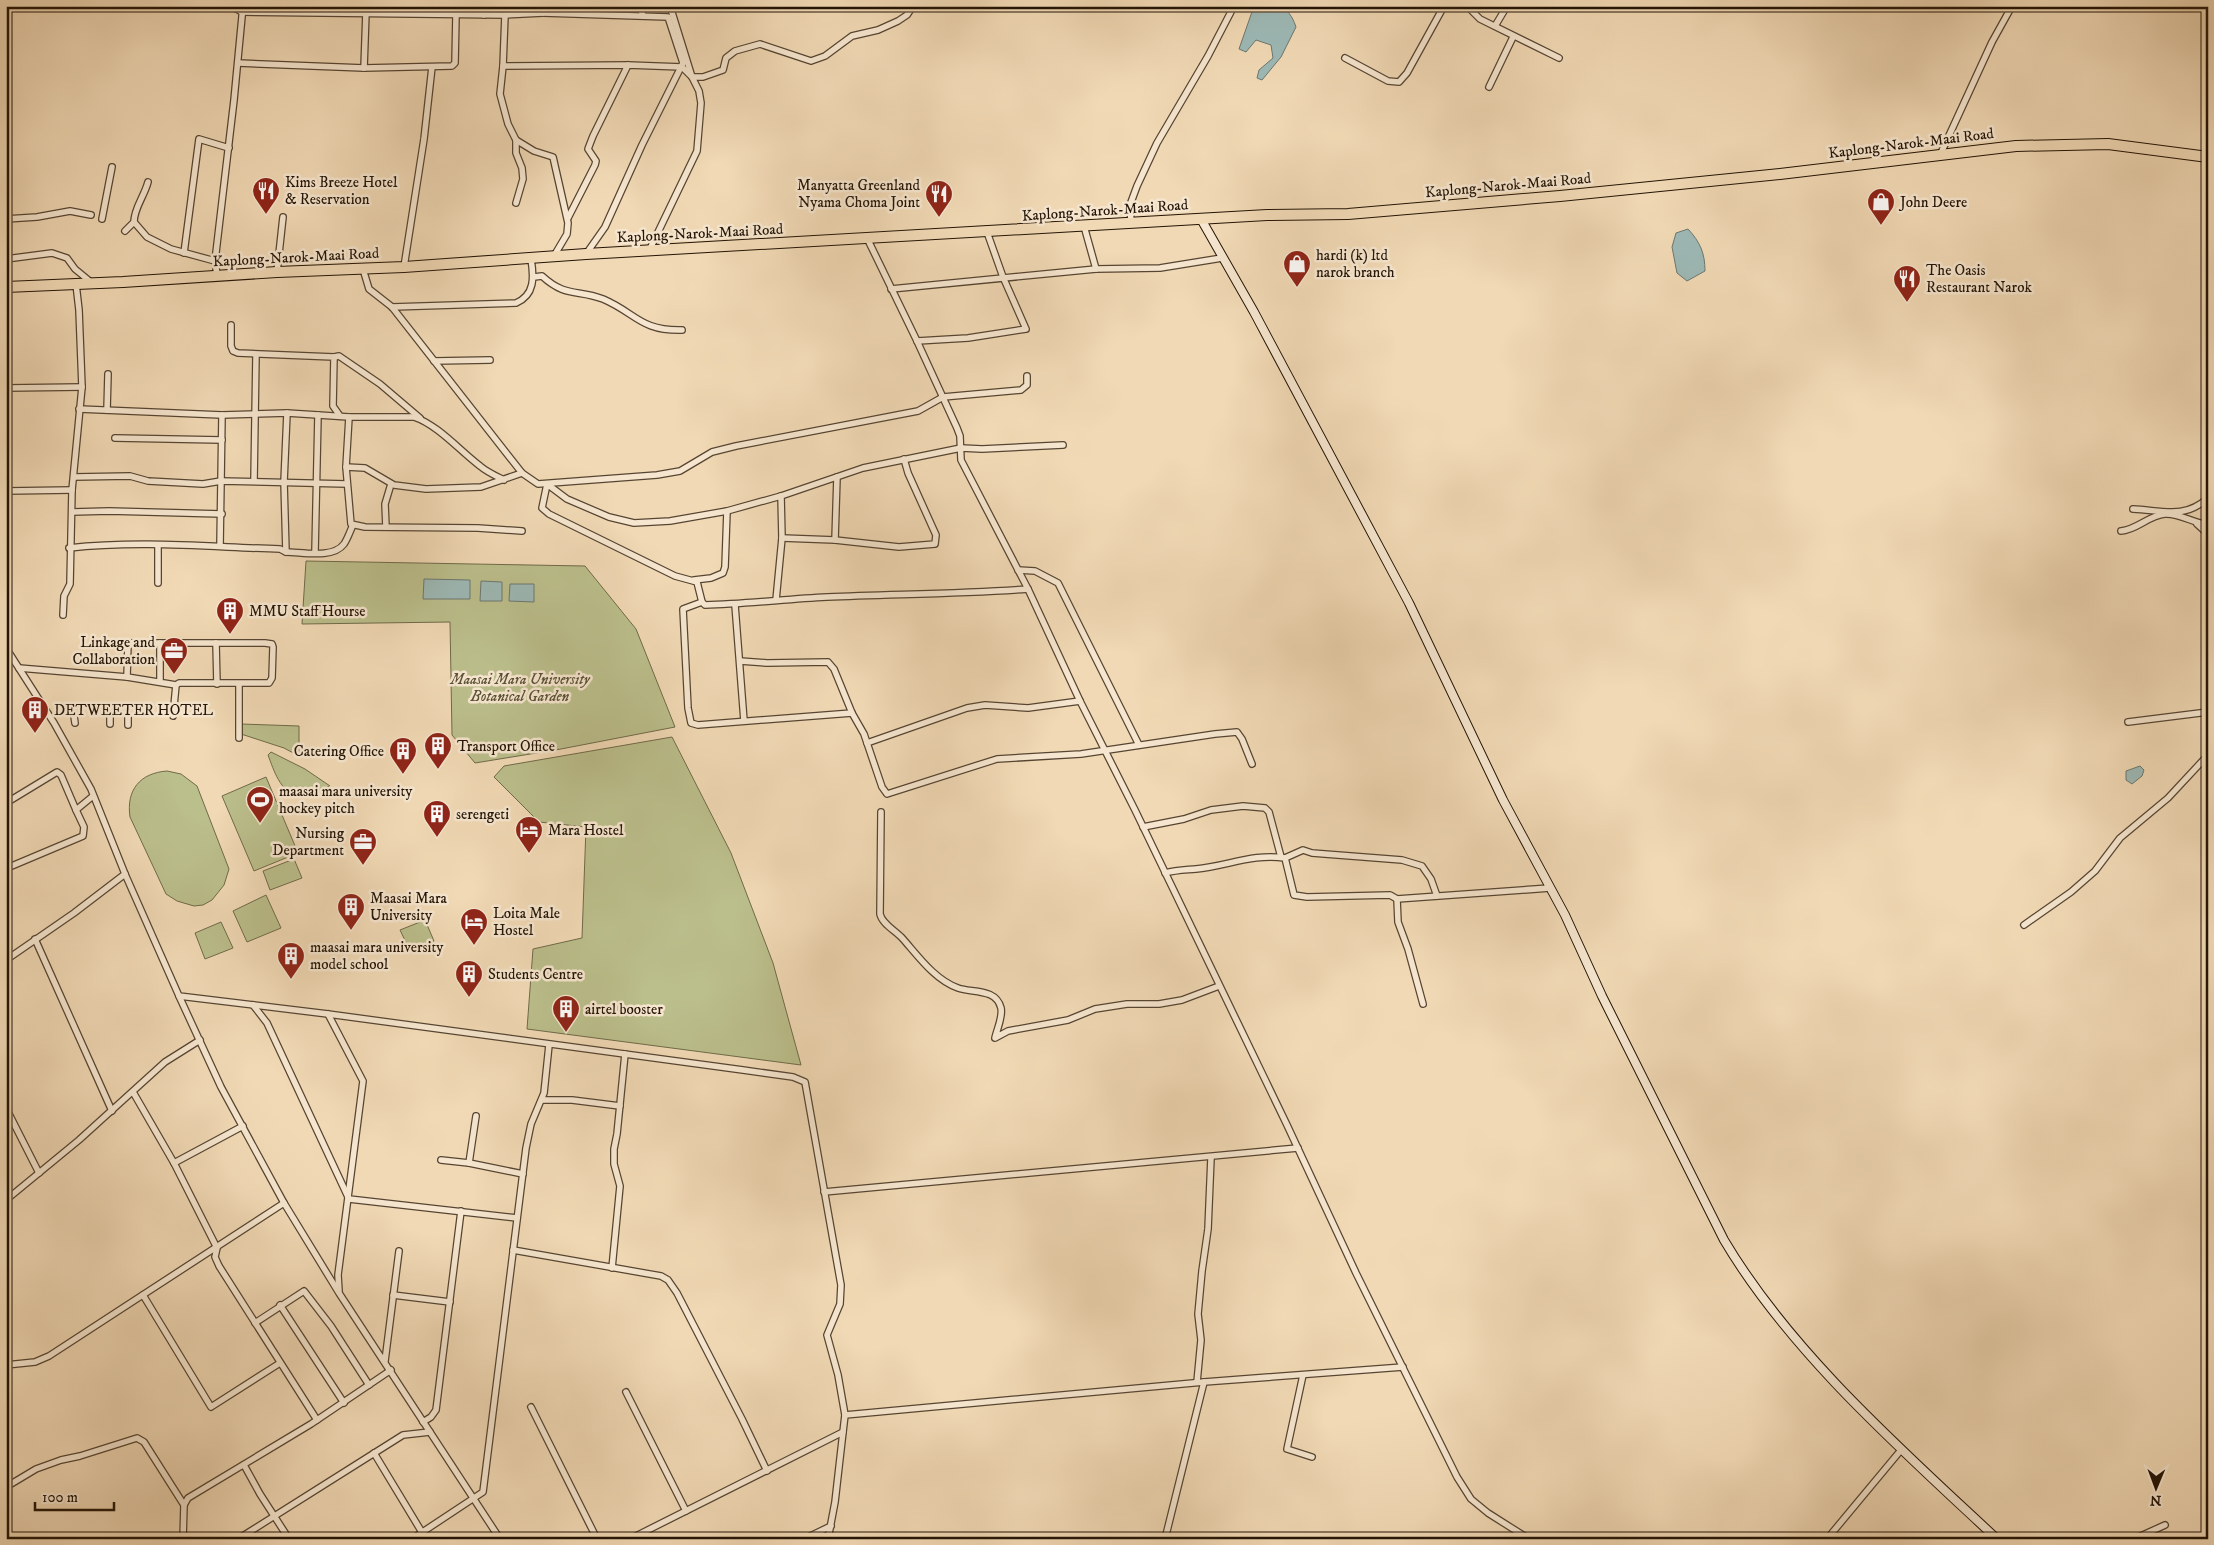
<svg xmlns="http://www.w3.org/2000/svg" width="2214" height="1545" font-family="'IM FELL DW Pica',serif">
	<rect width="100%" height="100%" fill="#f1d9b5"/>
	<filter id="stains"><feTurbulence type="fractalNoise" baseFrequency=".004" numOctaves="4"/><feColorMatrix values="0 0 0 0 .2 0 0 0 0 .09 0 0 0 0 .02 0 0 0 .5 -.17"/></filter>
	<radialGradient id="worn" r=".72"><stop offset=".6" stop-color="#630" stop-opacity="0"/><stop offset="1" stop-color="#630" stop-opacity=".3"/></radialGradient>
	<g fill="#bbbf8c" stroke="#6f6a49">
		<path d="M306,561L585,566L636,629L675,727L561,749L475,763L452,735L450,622L302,624Z"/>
		<path d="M241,724L299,726V756L284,748L241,734Z"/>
		<path d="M672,737L731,853L773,963L801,1065L527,1029L533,949L582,938L586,827L539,822L494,777L504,766Z"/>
		<path d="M271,752L305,769L330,786L298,797C280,791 274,771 268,755Z"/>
		<path d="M167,771L181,774L197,786L229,869L224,885L212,900L203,905L194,906L177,901L166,894L130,817C126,790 140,773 167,771Z"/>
		<path d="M266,777L298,853L254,871L222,796Z"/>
		<path d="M294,859L302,878L270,890L263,871Z"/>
		<path d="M266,895L281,928L247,942L233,911Z"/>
		<path d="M425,920L434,941L410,951L400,930Z"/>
		<path d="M221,922L233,948L205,959L195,933Z"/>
	</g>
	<g fill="#9db9b6" stroke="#6c7770">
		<path d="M1254,6C1277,6 1288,3 1296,27L1281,57L1262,80L1257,78L1259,70L1273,58L1271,45L1256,40L1246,52L1239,49Z"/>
		<path d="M1688,229C1700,242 1705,253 1705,271L1687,281L1677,273L1672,247L1676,233Z"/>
		<path d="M424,579L470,580V599H423Z"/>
		<path d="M481,581L502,582V601H480Z"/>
		<path d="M510,584H534V602L509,601Z"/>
		<path d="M2140,766L2144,770L2142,776L2132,784L2126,780V771Z"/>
	</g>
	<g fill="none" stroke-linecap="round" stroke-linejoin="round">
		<defs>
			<g id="street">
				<path d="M231,6L242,12L505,15L503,66L500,94L508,124L516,140V153L522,168L523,179L516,203"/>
				<path d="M543,6V13L668,17L683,63L642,145L605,227L586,254"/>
				<path d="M640,6L643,16"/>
				<path d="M670,6L692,77H703L723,70L726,58L735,51L760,44L811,61L825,56L852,36L878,30L898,21L907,15L913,6"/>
				<path d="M1467,6L1480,19L1559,58"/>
				<path d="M1586,6L1589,8"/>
				<path d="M484,15L485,6"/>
				<path d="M505,15L543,13"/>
				<path d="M1495,26L1507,6"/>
				<path d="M1345,58L1388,81L1399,82L1407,73L1444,6"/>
				<path d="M238,63L364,68L452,66L455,63L456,15"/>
				<path d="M503,66L628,65L682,67L692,77L699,91L701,103L697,151L649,251"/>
				<path d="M364,68L366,12"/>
				<path d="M1489,87L1513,37"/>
				<path d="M516,140L534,151L553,157L568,223L567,234L554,256"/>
				<path d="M1941,153L1992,42L2012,6"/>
				<path d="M568,218L595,165L596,161L588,149L593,136L628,65"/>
				<path d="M6,219L37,217L70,211L91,215"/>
				<path d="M102,219L112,167"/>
				<path d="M134,222L147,237L171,249L215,261"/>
				<path d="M1131,223L1130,205L1137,186L1157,143L1208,56L1234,6"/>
				<path d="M1084,226L1096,269"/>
				<path d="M125,231L134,222C134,208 144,197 148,182"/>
				<path d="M867,238L917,341L957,428L960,436L961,460L1028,589L1080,701L1135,810L1287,1125L1356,1273L1457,1477L1471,1499L1488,1513L1529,1539"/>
				<path d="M184,253L199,139L229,148"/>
				<path d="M6,259L52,253L67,258L75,269L92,283"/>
				<path d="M404,267L424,139L432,67"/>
				<path d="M363,269L369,289L392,307L522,473L538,484L657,475L680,471L712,452L736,446L918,411L943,397L1021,390L1027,385V376"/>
				<path d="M277,272L283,217"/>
				<path d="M217,275L215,261L234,100L243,6"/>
				<path d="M534,277L542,276C566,298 577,289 603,299C636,313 640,331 682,330"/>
				<path d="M891,289L1096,269L1160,268L1222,258"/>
				<path d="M392,307L516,303C535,295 534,277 531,259"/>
				<path d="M231,325V346L233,351L238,353L334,357L333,406L340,416"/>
				<path d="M917,341L968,338L1026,329L1003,277L987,232"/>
				<path d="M334,357L339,356L380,384L420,418"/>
				<path d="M434,361L490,360"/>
				<path d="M6,388L82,387"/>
				<path d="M79,409L222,415L287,413L349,417H414C438,425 460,451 480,466C487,472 496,476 504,480"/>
				<path d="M107,410L108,374"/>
				<path d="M349,417L346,467L351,524L365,527L478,528L522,531"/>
				<path d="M115,438L222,440"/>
				<path d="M346,467L365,468L394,485L426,489L481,487L522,473"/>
				<path d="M74,477L130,476L148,481L203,484L221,481L347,484"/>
				<path d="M254,481L256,355"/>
				<path d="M6,491L72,490"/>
				<path d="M2133,509C2161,510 2184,520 2208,498"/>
				<path d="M72,512L109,511L222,514"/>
				<path d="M2197,524L2208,534"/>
				<path d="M386,527L385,504L391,484"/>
				<path d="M2121,531C2137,530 2149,515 2165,514C2178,513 2194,523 2208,525"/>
				<path d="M782,538L835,540L899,547L935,544L936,535L908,473L904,459"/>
				<path d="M835,540L837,477"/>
				<path d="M158,545V583"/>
				<path d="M220,546L222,415"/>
				<path d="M69,548C140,540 210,547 280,549L286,552L284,482L287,413"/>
				<path d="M286,552C302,552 333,559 344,544C348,538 350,531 353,525"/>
				<path d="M315,552L318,415"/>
				<path d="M1018,570L1035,571L1058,583L1139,745"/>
				<path d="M694,580L711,578L723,573L725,567L727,511"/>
				<path d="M1028,589C961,594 894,594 827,597C786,599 746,604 705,605L702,602L697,582L675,576L549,514L542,508L547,484L567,499L609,517L634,523L670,521L727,511L781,496L863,468L961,448L982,449L1063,445"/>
				<path d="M776,600L782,538L781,496"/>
				<path d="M702,602L683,609L688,708L691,723L698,725L852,713"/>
				<path d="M735,605L744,721"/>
				<path d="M63,615L64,596L70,584L72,490L82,387L79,310L76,284"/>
				<path d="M160,643H265L272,644L273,647L272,678L269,683H179L176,685L173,716"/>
				<path d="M216,643L217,684"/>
				<path d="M6,648L54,723L91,789L125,874L179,996L328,1014L743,1070L793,1077L805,1082L841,1285L840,1304L827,1335L838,1375L845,1415L843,1432L630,1539"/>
				<path d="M740,661L767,663L828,662L834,669L852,713L864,734L882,787L887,794L997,759L1081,754L1215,734L1237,732L1242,739L1252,764"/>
				<path d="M19,668L127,677"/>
				<path d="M160,681V643H128L127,677L176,685"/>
				<path d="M239,684V738"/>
				<path d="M110,715V724"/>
				<path d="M74,716L75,723"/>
				<path d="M2128,722L2208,712"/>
				<path d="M128,725V715"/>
				<path d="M867,743L967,708L985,705L1028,708L1080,701"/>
				<path d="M6,803L57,772L61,775L76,810L93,796"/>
				<path d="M881,812L880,914C882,924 896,931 903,939C918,956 935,980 958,988C972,993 996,988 1001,1008C1003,1017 997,1029 995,1038L1008,1031L1068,1020L1095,1009L1127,1004H1159L1182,1000L1219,986"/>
				<path d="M1143,827L1184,819L1211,810L1243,806L1265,808L1269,812L1281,857"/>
				<path d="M1285,858L1303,850L1312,853L1402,860L1422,866L1431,879L1437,896"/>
				<path d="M7,868L83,836L84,827L76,810"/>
				<path d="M1165,873C1176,870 1185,870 1196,869C1227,866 1254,853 1285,858L1294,895L1307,897L1390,895L1397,899L1550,888"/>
				<path d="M1397,899L1398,922L1408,949L1423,1004"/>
				<path d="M2024,925L2071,892L2095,871L2120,838L2168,798L2208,755"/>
				<path d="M35,939L112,1111"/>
				<path d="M6,960L74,913L125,874"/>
				<path d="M179,996L221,1087L284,1203L339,1293L500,1539"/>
				<path d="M253,1005L267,1023L349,1199L517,1218"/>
				<path d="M328,1014L363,1081L338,1275L339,1291"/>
				<path d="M133,1092L174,1163L217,1248L215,1257L219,1266L317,1420"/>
				<path d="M542,1100H572L620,1106"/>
				<path d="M6,1108L39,1173"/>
				<path d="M441,1160L469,1163L523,1174"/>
				<path d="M174,1163L243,1126"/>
				<path d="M469,1163L476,1116"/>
				<path d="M824,1192L1298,1148"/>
				<path d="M6,1200L79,1140L165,1062L200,1040"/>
				<path d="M513,1250L661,1276L668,1280L677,1293L742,1419L767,1471"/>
				<path d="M612,1268L620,1186L614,1164V1149L617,1134L625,1054"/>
				<path d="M143,1295L211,1407L280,1363"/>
				<path d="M393,1295L450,1302"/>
				<path d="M280,1305L344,1403"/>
				<path d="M255,1323L304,1291L331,1326L369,1385"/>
				<path d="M385,1361L399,1251"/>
				<path d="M6,1365L35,1362L49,1356L284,1203"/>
				<path d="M1303,1375L1287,1449L1312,1457"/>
				<path d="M1197,1382L1201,1340L1198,1314L1202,1271L1208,1229L1211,1158"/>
				<path d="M626,1392L686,1511"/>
				<path d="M531,1407L597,1539"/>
				<path d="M845,1415L1204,1382L1403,1367"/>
				<path d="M423,1422L431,1417L436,1410L461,1211"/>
				<path d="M374,1453L426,1539"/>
				<path d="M244,1465L260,1494L289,1539"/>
				<path d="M6,1487L36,1469L61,1460L80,1456L137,1438L144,1442L184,1505"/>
				<path d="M183,1539L184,1505L188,1498L311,1424L391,1370"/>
				<path d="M238,1539L403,1435L430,1432"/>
				<path d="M346,1539L350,1537L352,1539"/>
				<path d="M412,1539L483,1492L526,1148L531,1124L544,1093L549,1045"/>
				<path d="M804,1539L831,1526"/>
				<path d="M828,1539L835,1502L843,1432"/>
				<path d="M1165,1539L1204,1382"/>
				<path d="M1827,1539L1901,1450"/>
				<path d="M2134,1539L2165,1525"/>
			</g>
			<path id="secondary" d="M1201,219L1254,312L1409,603L1503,800L1565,915L1602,996L1724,1240C1791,1353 1902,1450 1997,1539"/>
			<path id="highway" d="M6,287L123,282L277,272L404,267L586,254L1267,215L1348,214L1560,196L1780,174L2016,146L2108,144L2208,157"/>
		</defs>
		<use href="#street" stroke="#564532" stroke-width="8"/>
		<use href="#secondary" stroke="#231406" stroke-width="10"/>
		<use href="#highway" stroke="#231406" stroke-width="12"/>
		<use href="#street" stroke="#f6e6cf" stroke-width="5.5"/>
		<use href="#secondary" stroke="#f6e6cf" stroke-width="8"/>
		<use href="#highway" stroke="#f1d9b5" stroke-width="10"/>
	</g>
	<defs>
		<symbol id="restaurant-pin" viewBox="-11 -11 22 30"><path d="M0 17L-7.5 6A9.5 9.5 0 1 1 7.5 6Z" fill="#8f2418" stroke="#f6e6cf"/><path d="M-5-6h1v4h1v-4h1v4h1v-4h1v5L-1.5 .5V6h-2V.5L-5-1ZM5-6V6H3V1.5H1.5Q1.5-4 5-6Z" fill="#fff"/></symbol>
		<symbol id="shop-pin" viewBox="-11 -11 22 30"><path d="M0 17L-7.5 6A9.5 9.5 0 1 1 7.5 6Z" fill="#8f2418" stroke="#f6e6cf"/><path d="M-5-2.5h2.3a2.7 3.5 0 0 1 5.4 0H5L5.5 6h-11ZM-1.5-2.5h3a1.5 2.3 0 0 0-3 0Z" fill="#fff"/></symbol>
		<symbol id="building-pin" viewBox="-11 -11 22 30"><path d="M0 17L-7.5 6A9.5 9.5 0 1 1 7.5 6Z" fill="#8f2418" stroke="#f6e6cf"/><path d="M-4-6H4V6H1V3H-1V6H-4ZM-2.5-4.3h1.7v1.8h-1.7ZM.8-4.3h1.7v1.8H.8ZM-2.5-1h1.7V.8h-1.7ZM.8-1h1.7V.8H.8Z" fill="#fff"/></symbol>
		<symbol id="office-pin" viewBox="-11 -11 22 30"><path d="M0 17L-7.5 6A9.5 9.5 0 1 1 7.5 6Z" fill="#8f2418" stroke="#f6e6cf"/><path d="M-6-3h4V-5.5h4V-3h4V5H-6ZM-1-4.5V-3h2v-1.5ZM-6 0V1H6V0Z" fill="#fff"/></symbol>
		<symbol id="stadium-pin" viewBox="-11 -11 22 30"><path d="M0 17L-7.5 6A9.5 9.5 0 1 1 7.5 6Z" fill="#8f2418" stroke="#f6e6cf"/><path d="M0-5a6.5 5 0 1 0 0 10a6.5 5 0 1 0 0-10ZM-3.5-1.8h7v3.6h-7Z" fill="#fff"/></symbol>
		<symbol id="hotel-pin" viewBox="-11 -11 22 30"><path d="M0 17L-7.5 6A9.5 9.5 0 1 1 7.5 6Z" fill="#8f2418" stroke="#f6e6cf"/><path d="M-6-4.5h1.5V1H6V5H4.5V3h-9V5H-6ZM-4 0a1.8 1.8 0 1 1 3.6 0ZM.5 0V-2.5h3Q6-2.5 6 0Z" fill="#fff"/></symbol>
	</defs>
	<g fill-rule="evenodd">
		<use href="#restaurant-pin" x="250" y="175" width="32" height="43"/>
		<use href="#restaurant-pin" x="923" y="178" width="32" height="43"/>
		<use href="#shop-pin" x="1865" y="186" width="32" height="43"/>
		<use href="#shop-pin" x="1281" y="248" width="32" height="43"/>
		<use href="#restaurant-pin" x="1891" y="263" width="32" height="43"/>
		<use href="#building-pin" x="214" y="595" width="32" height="43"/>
		<use href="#office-pin" x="158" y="635" width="32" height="43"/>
		<use href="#building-pin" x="19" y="694" width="32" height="43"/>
		<use href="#building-pin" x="422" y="730" width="32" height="43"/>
		<use href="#building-pin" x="387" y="735" width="32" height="43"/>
		<use href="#stadium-pin" x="244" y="784" width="32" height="43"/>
		<use href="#building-pin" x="421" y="798" width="32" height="43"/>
		<use href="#hotel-pin" x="513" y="814" width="32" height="43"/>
		<use href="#office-pin" x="347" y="826" width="32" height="43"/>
		<use href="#building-pin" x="335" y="891" width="32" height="43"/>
		<use href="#hotel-pin" x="458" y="906" width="32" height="43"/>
		<use href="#building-pin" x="275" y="940" width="32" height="43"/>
		<use href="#building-pin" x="453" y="958" width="32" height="43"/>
		<use href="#building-pin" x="550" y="993" width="32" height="43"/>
	</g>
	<g text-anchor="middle" stroke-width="5" stroke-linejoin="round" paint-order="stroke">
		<g font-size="15" fill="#231406" stroke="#f6e6cf">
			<text transform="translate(1911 143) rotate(-7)" y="5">Kaplong-Narok-Maai Road</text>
			<text transform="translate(1508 185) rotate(-5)" y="5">Kaplong-Narok-Maai Road</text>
			<text transform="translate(1105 210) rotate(-4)" y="5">Kaplong-Narok-Maai Road</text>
			<text transform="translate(700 233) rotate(-3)" y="5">Kaplong-Narok-Maai Road</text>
			<text transform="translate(296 257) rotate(-3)" y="5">Kaplong-Narok-Maai Road</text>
		</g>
		<g font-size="15" fill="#231406" stroke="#f6e6cf" text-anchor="start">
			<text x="285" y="187">Kims Breeze Hotel<tspan x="285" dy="17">&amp; Reservation</tspan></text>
			<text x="920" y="190" text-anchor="end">Manyatta Greenland<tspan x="920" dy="17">Nyama Choma Joint</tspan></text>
			<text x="1900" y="207">John Deere</text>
			<text x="1316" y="260">hardi (k) ltd<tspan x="1316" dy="17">narok branch</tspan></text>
			<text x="1926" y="275">The Oasis<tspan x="1926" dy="17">Restaurant Narok</tspan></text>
			<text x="249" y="616">MMU Staff Hourse</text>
			<text x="155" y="647" text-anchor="end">Linkage and<tspan x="155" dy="17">Collaboration</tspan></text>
			<text x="54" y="715">DETWEETER HOTEL</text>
			<text x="457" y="751">Transport Office</text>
			<text x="384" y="756" text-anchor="end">Catering Office</text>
			<text x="279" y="796">maasai mara university<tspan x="279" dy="17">hockey pitch</tspan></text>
			<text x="456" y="819">serengeti</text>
			<text x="548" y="835">Mara Hostel</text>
			<text x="344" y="838" text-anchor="end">Nursing<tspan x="344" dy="17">Department</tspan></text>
			<text x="370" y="903">Maasai Mara<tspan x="370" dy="17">University</tspan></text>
			<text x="493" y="918">Loita Male<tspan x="493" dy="17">Hostel</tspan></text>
			<text x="310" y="952">maasai mara university<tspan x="310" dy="17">model school</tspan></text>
			<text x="488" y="979">Students Centre</text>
			<text x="585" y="1014">airtel booster</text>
		</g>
		<g font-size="15" font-style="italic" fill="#585035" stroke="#f6e6cf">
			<text x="520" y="684">Maasai Mara University<tspan x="520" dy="17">Botanical Garden</tspan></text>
		</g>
	</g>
	<rect width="2214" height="1545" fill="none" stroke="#f1d9b5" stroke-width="25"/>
	<rect x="8" y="8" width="2199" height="1530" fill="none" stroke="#231406" stroke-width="2.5"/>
	<rect x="12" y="12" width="2189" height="1520" fill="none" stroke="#231406"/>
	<g transform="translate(2156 1488) rotate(181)" stroke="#f6e6cf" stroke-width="4" paint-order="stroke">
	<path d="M0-4L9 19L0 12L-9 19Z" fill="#231406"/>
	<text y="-8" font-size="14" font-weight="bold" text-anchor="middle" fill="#231406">N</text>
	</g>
	<path d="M35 1502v8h79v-8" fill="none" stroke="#231406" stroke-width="2.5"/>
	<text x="42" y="1502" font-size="15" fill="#231406" stroke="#f6e6cf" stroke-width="4" paint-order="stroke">100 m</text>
	<rect width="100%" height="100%" filter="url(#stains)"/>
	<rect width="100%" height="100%" fill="url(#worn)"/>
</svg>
